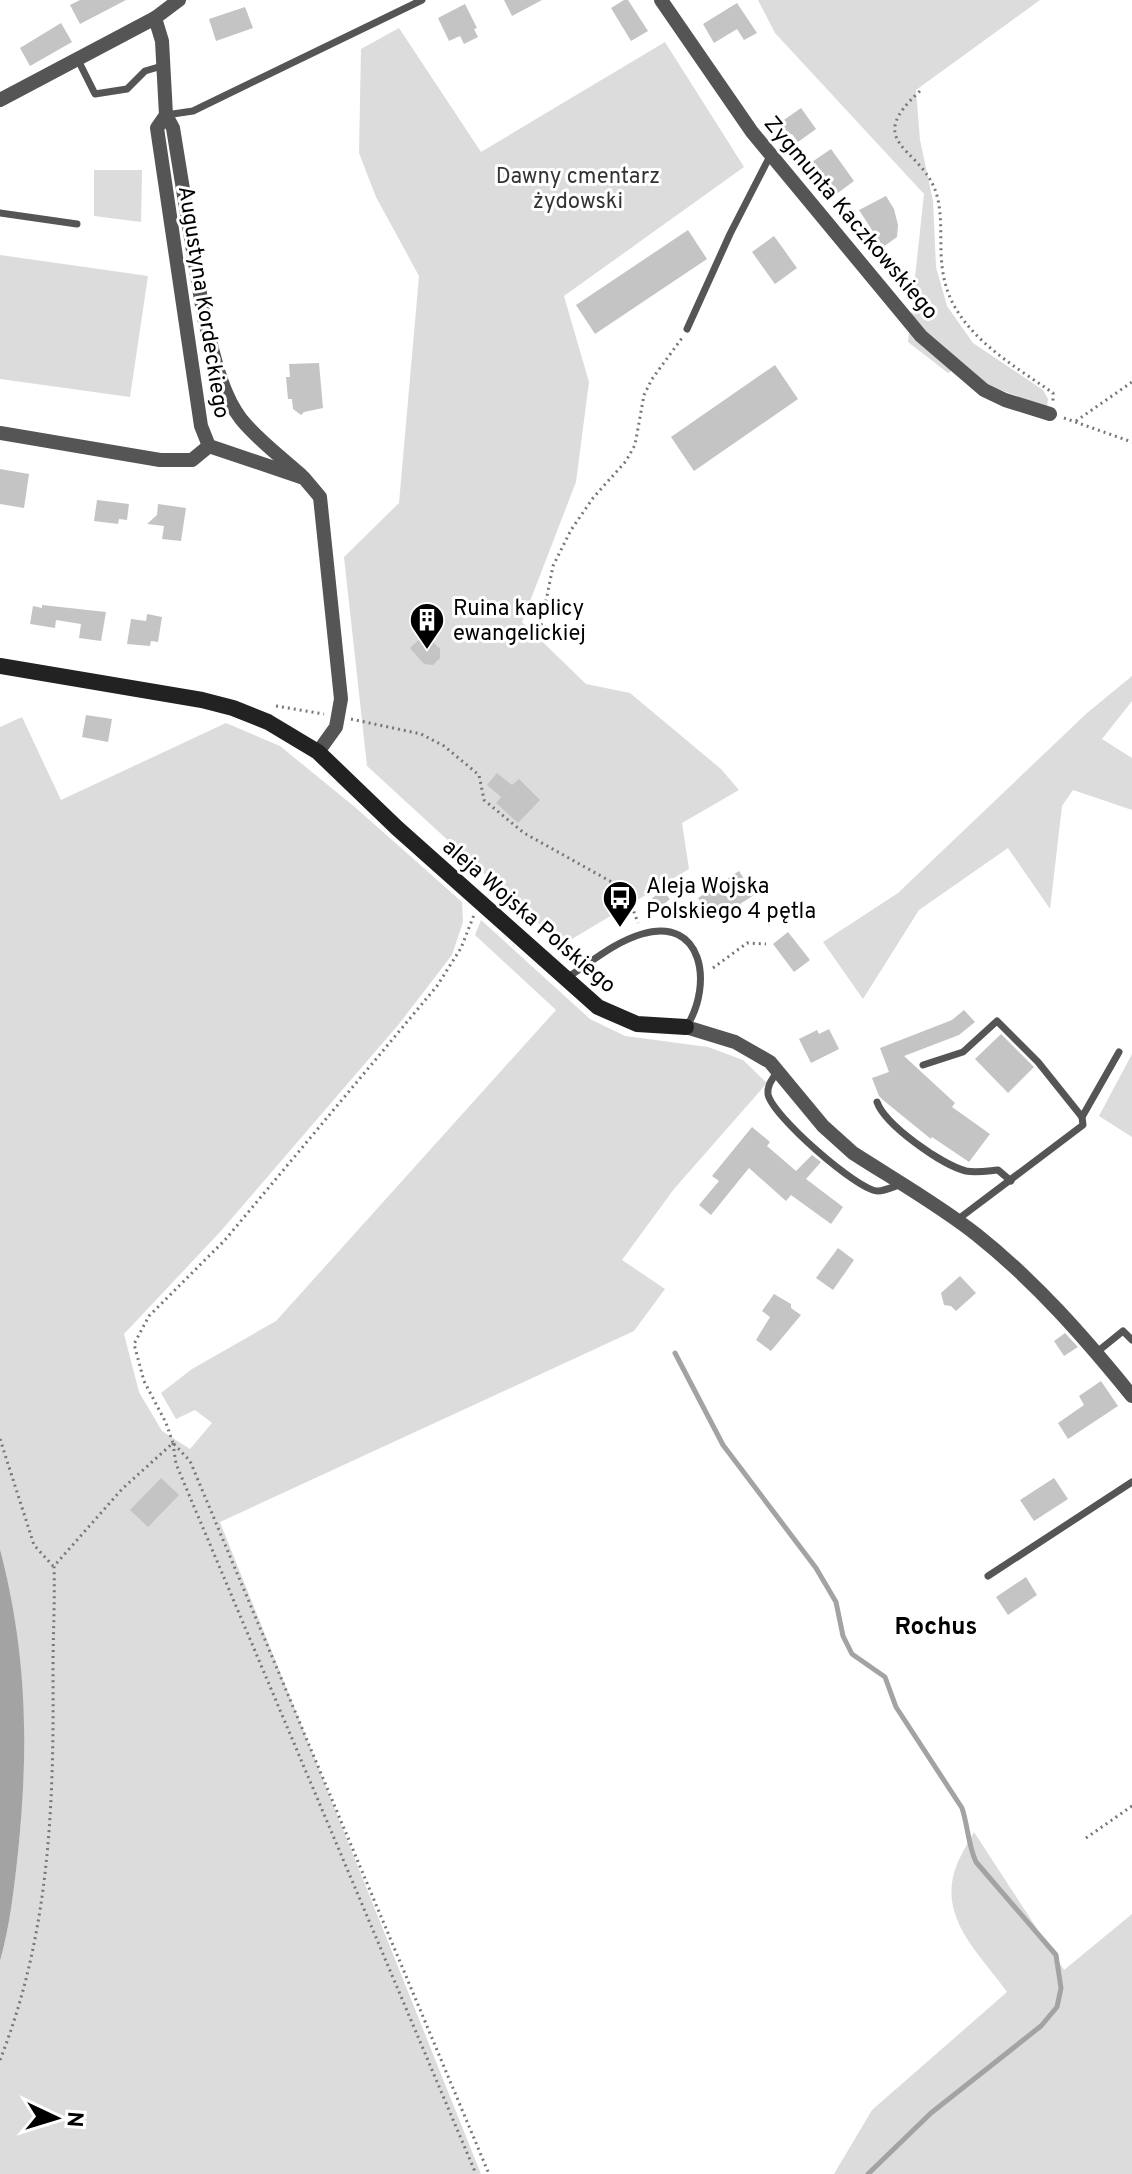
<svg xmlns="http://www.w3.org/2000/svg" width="1132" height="2174" font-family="Overpass,sans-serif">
	<rect width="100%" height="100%" fill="#fff"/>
	<g fill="#dcdcdc">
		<path d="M758,0H1040L916,90L920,140L933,201L936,267L947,306L973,343L1043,390L1048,399L1047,407L987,385L962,364L948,373L908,342L924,194L775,33Z"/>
		<path d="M399,28L481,152L665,42L744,167L564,296L589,382L576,482L522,622L586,684L630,693L721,769L739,790L682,823L689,869L562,945L367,766L344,557L399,503L419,276L376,197L359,153L361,49Z"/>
		<path d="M94,170H142L141,222L94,216Z"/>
		<path d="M0,255L148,276L130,397L0,379Z"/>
		<path d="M1132,676V701L1102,739L1132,758V810L1073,790L1062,806L1050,909L1008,848L919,910L863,999L823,942L898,893L1087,713Z"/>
		<path d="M22,717L61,800L226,723L280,746L356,808L462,902L463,922L452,955L399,1024L220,1232L124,1334L139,1392L162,1431L190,1449L212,1423L195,1410L176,1419L161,1393L192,1369L276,1321L556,1010L475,935L481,920L590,1019L625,1036L708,1047L743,1060L767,1083L674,1189L622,1260L665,1289L634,1331L220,1522L481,2174H0V1961C10,1926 14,1889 18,1853C29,1745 26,1654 0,1549V727Z"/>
		<path d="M1132,1054V1137L1099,1116Z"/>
		<path d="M974,1832L1064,1970L1132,1914V2174H834L872,2110L1007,1992C985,1960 946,1926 952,1883C954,1865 965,1848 974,1832Z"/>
	</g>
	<path fill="#a3a3a3" d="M0,1549C27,1654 29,1745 18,1853C14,1889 10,1926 0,1961Z"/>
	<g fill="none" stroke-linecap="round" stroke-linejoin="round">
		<path stroke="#a3a3a3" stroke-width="5" d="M675,1353L723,1445L816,1568L836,1602L843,1636L852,1654L885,1677L896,1707L962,1808C968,1826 968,1845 976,1862L1056,1955L1061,1988L1057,2007L1041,2026L931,2113L868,2174"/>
	</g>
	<g fill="#c4c4c4">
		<path d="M80,0H126L80,24L70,5Z"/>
		<path d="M504,0H542L512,16Z"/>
		<path d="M624,0H628L648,31L631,41L611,8Z"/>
		<path d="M737,3L757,33L744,40L737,29L714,43L703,24Z"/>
		<path d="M465,4L477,28L474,29L478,37L464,44L460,36L449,41L438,18Z"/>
		<path d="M245,7L253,28L216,41L209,19Z"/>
		<path d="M61,23L72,42L30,66L20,48Z"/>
		<path d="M801,108L816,129L798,142L792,134L789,135L781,122Z"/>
		<path d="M831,149L854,181L835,195L812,162Z"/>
		<path d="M886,196L894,209L898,225L897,237L883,247L859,210Z"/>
		<path d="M688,230L707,259L595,334L576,305Z"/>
		<path d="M774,236L797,268L775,284L752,252Z"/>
		<path d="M319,363L323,408L304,412L301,415L293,409L292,399H288L286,377H290L289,364Z"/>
		<path d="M775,365L798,399L694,471L671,437Z"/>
		<path d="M0,469L29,474L24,508L0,504Z"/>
		<path d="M97,500L129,504L127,520L119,519L118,524L94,521Z"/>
		<path d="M158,504L186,508L181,541L162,539L164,526L147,524L157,515Z"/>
		<path d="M42,605L106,612L101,641L79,638L81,624L56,620L55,628L30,624L33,606L42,608Z"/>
		<path d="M147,614L162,617L158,642L151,641L150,646L127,644L131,619L146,621Z"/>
		<path d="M425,634L440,649V658L433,665L424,664L410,648Z"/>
		<path d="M86,715L112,719L108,742L82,737Z"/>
		<path d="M497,773L512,785L519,779L540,800L518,823L496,803L501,797L487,785Z"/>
		<path d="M739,871L754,895L723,915L716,905L706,911L698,898Z"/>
		<path d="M662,890L670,899L656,911L648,902Z"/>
		<path d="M788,932L810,960L794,972L773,944Z"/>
		<path d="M964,1010L975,1022L959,1035L904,1056L955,1103L952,1107L990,1134L969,1162L932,1137L931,1139L883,1100L879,1096L872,1078L889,1072L880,1048L952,1020Z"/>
		<path d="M829,1029L839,1049L811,1063L799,1039L817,1030L819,1034Z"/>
		<path d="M1001,1034L1034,1067L1008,1093L975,1059Z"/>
		<path d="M752,1127L770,1142L767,1146L796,1171L812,1155L821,1162L806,1179L843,1207L831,1224L791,1195L786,1201L749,1168L711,1215L699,1205L719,1181L712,1176Z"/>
		<path d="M838,1248L854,1260L833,1290L816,1278Z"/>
		<path d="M960,1276L976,1293L956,1311L951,1306L944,1305L941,1293Z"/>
		<path d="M774,1294L791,1304V1308L801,1315L771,1351L756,1340L770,1317L762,1311Z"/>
		<path d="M1065,1333L1078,1347L1064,1356L1054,1341Z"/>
		<path d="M1101,1381L1118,1406L1068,1439L1058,1423L1084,1405L1079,1396Z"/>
		<path d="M161,1478L179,1495L148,1527L130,1510Z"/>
		<path d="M1054,1478L1068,1499L1034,1521L1020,1500Z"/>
		<path d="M1026,1577L1037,1595L1008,1615L996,1597Z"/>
	</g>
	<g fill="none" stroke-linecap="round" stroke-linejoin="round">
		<g stroke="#777" stroke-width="3" stroke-dasharray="2 4" stroke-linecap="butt">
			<path d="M920,91C864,142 916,146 934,187C945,213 938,245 943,273C952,331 1009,362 1053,393V401"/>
			<path d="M1064,418L1132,442"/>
			<path d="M1076,421L1132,382"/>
			<path d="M540,631L553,566L571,530L593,498L626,461L635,445L644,395L652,379L682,338"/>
			<path d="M276,706L324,714"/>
			<path d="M351,719L421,734L444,746L479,775L484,800L524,833L626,890L638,923"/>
			<path d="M713,968L747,943L766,944"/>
			<path d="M0,1439L34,1545L53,1566"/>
			<path d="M173,1443L176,1464L476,2174"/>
			<path d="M174,1444L190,1461L489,2174"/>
			<path d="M1086,1838L1132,1806"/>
			<path d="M0,2060C50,1933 54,1805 53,1670C53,1635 55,1601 54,1566L122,1489L173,1443L166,1423L144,1381L134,1344L149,1316L225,1240L437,986L461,948L474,915"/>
		</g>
		<g stroke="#555" stroke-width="7">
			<path d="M78,60L95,94L127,89L145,71L162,66"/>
			<path d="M166,115L193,111L422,0"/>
			<path d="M0,213L77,224"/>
			<path d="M687,329L730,234L770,156"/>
			<path d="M565,979C589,964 614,942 642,934C703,916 713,984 687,1026"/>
			<path d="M923,1065L963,1052L997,1021L1038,1062L1082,1117L1083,1125L957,1220"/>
			<path d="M777,1072C772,1080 767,1085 768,1094C771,1115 858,1191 878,1191C885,1191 895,1186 902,1184"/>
			<path d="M877,1102C885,1125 942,1165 966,1171C976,1173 987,1171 998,1170L1011,1181"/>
			<path d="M1082,1117L1119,1052"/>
			<path d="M1097,1352L1123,1331L1132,1340"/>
			<path d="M988,1576L1132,1482"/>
		</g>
		<g stroke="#555" stroke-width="14">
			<path d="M661,0L752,132L921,336L984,390L1005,400L1050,414"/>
			<path d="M155,18L162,41L166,115L173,128L204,318C213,350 220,392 241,419C258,440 281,457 301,475"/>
			<path d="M0,100L155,18L179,0"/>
			<path d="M166,115L157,128L201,426L209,446L304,478L320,497L341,699L336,727L318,752"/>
			<path d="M0,433L160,460H192L209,446"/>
			<path d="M686,1027L735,1042L770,1062L823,1126L853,1153C895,1180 939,1205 977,1235C1036,1282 1085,1338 1132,1396"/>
		</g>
		<path stroke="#222" stroke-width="16" d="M0,666L202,700L233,708L268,722L318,752L397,828L598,1007L637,1024L686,1027"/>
	</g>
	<defs>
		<symbol id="building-pin" viewBox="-11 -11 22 30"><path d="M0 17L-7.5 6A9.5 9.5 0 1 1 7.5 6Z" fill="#000" stroke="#fff"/><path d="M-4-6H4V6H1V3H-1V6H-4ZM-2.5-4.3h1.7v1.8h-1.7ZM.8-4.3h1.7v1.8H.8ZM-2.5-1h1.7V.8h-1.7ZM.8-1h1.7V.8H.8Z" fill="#fff"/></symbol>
		<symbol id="bus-pin" viewBox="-11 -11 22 30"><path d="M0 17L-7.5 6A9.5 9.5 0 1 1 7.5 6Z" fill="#000" stroke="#fff"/><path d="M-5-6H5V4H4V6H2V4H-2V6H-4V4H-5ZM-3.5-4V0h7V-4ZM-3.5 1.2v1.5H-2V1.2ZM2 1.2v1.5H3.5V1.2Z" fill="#fff"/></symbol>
	</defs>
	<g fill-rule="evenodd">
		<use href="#building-pin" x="407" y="600" width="40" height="54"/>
		<use href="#bus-pin" x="600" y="878" width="40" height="54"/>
	</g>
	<g text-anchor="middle" stroke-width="6" stroke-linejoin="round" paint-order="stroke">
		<g font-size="22" fill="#333" stroke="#fff">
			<text x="578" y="183">Dawny cmentarz<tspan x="578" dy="25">żydowski</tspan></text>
		</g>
		<g font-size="22" fill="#000" stroke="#fff">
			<text transform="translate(852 217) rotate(50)" y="8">Zygmunta Kaczkowskiego</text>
			<text transform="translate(205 302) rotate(81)" y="8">Augustyna Kordeckiego</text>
			<text transform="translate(530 915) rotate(41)" y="8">aleja Wojska Polskiego</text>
		</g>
		<g font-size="22" fill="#000" stroke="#fff" text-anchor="start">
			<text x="453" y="615">Ruina kaplicy<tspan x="453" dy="25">ewangelickiej</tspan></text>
			<text x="646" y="893">Aleja Wojska<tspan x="646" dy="25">Polskiego 4 pętla</tspan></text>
		</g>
		<g font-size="24" font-weight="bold" fill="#000" stroke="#fff">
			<text x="936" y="1634">Rochus</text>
		</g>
	</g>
	<g transform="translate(56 2118) rotate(94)" stroke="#ffffff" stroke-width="6" paint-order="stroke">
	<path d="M0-6L14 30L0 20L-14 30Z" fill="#000000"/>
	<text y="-12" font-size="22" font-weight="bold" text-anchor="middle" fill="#000000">N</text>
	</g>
</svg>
